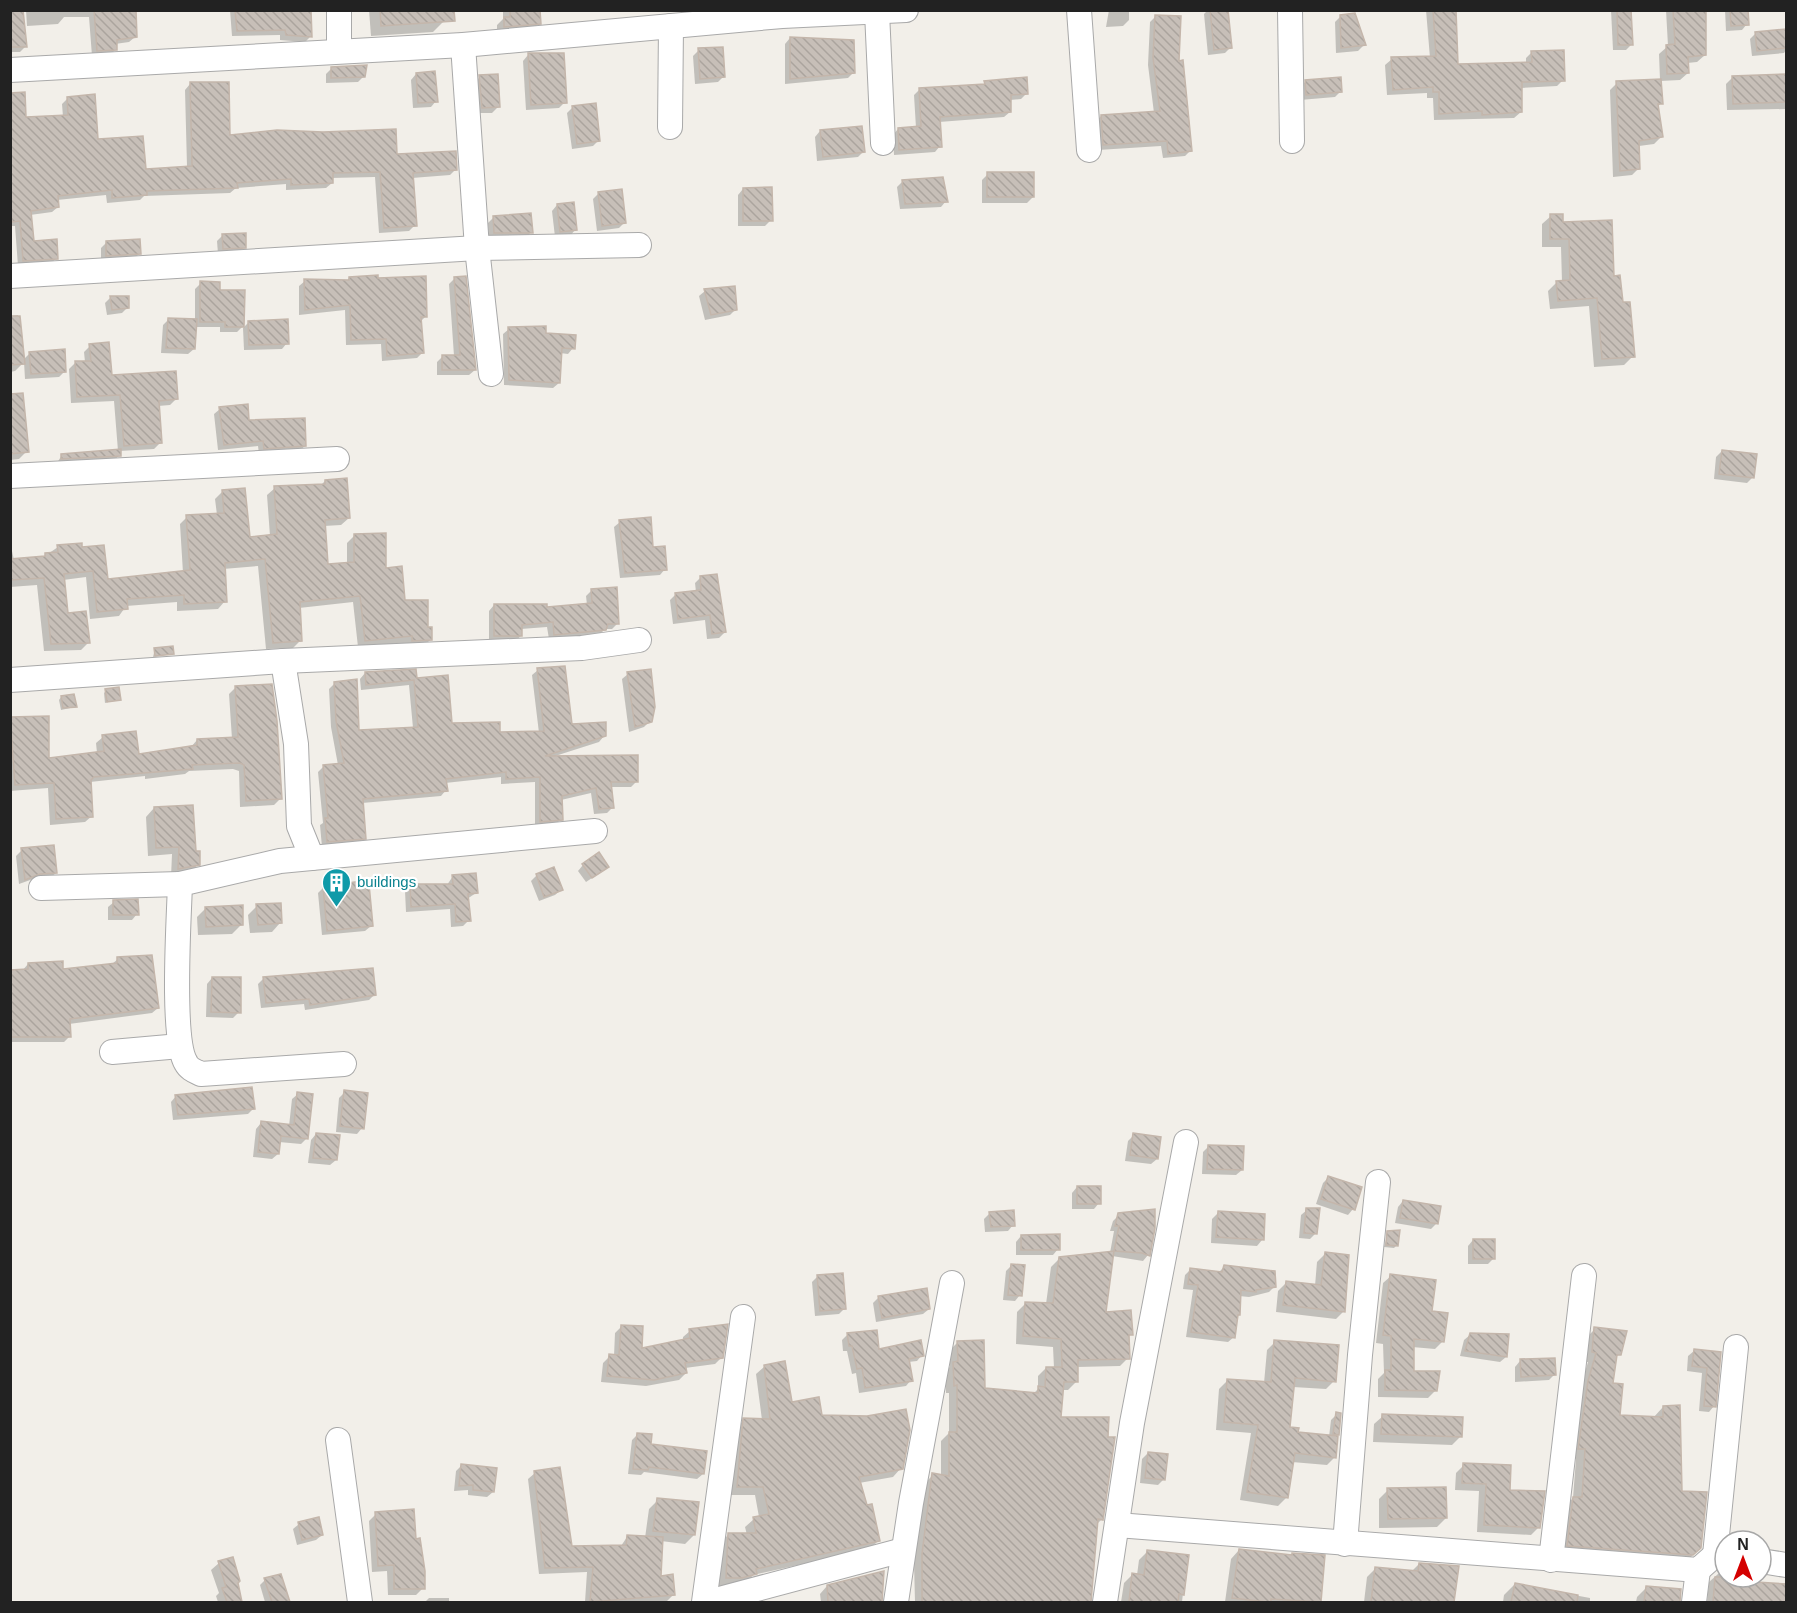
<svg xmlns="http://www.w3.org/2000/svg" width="1797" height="1613" font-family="Arial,sans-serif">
	<defs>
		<pattern id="building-back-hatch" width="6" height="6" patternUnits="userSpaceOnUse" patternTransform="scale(1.5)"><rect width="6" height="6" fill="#c7bfb8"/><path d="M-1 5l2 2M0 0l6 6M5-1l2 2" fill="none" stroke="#aba49e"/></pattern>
	</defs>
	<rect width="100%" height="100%" fill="#f2efe9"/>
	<g fill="#0003">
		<path d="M26,10H134L135,37L129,42L115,44L116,49L110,55L92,56L89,17H64L58,24L27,26Z"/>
		<path d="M230,10H310V37L305,42L280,40V35L232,36Z"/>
		<path d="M369,10H444V21L433,32L371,36Z"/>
		<path d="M503,10H538L539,23L532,30L497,33V25L503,19Z"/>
		<path d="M1109,10H1129V20L1123,26L1106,27Z"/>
		<path d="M1208,10H1227L1231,47L1225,53L1208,55L1204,14Z"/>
		<path d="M1426,10H1455L1456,65L1526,64V58L1532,52L1563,80L1557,86L1521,88V112L1514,118L1434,120L1433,98H1427V93L1387,95L1385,65L1392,59L1430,58Z"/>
		<path d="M1611,10H1630L1632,44L1626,50H1613Z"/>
		<path d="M1666,10H1704L1705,55L1697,62L1687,63L1688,73L1680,80L1660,81L1661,103L1657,108L1661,137L1654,144L1639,146V168L1632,175L1613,177L1610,90L1617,83L1660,80L1659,54L1668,46Z"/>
		<path d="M1725,10H1747V24L1742,30L1726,31Z"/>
		<path d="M10,12L26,46L20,52H10Z"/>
		<path d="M1156,16L1177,63L1191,150L1185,156L1163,158L1161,146L1098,150L1096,122L1101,116L1154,113L1148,65L1150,22Z"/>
		<path d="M1341,16L1364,45L1358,51L1336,53L1335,22Z"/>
		<path d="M1786,30V50L1784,53L1752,56L1750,39L1756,33Z"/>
		<path d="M790,38L853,73L848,78L785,84V44Z"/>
		<path d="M699,50L724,76L718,82L695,84L693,56Z"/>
		<path d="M528,55L565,102L559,108L526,110L523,61Z"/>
		<path d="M332,68L364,76L358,82L326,83V74Z"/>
		<path d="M416,74L436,101L431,107L413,108L411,80Z"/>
		<path d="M1786,75V109L1727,110L1726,84L1733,77Z"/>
		<path d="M480,77L498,107L492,113H477L474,83Z"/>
		<path d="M1306,81L1341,91L1335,97L1300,100V87Z"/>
		<path d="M985,83L1027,93L1021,99L1010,100V112L1004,117L939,122L940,146L935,152L894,155L893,135L898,129L916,128L914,95L920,89L982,85Z"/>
		<path d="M190,84L229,136L396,156L456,169L450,175L412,178L415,225L409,231L379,233L375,177L331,178L332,183L326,188L286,190V184L236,188L230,193L144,196L140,200L107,203L106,195L57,200L58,207L52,212L30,215L33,243L56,258L51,264L18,266L15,226H10V94L25,119L63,117L62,104L68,98L96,141L144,170L187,167L185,90Z"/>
		<path d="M573,107L599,140L593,146L572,149L567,113Z"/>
		<path d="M820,131L863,152L858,157L817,161L815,137Z"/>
		<path d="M988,174L1033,197L1027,203H982V180Z"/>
		<path d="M903,181L946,201L941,207L900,209L897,187Z"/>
		<path d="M743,189L771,220L765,226H738V195Z"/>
		<path d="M599,193L625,222L619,228L597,231L593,199Z"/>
		<path d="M557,205L575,230L570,236L555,237L552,211Z"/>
		<path d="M1551,216L1612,278L1621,304L1633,356L1624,365L1594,367L1589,306L1550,309L1548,291L1557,282H1562L1561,247H1542V224Z"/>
		<path d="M493,218L531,232L526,238H489L488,223Z"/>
		<path d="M223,235L244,247L238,253L218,254L217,241Z"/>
		<path d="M107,242L140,253L134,259L101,261V248Z"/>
		<path d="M349,278H425L426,316L420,322L423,352L417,358L382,361L381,344L346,345L345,310L299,315V286L305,281L346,282Z"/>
		<path d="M454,279L475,370L469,375H437V362L443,356H454L449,284Z"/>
		<path d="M201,283L218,291L243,326L237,332H220V327H195L194,349L188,354L161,353L163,325L168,320L195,321V289Z"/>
		<path d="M705,291L735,310L730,315L705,320L699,296Z"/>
		<path d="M127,297L128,307L122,313L107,315L105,303L110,298Z"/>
		<path d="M18,315L23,360L30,353L65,371L59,377L25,379L24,362L15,371L10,372V316Z"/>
		<path d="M249,322L287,343L282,349L244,350L243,328Z"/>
		<path d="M509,329L573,348L568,354L560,353L559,383L553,388L504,385L503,334Z"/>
		<path d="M90,346L111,377L177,398L170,405L158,406L160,443L154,449L119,451V455L115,460L57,463L62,455L118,451L114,401L71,403L69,369L75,363L85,362L84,352Z"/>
		<path d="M10,396L27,451L19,459L10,460Z"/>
		<path d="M220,409L248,422L305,446L299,451L259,454L258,446L218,450L214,414Z"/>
		<path d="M1722,451L1753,477L1747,483L1714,479L1716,457Z"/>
		<path d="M325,481L349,518L341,525L324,526L327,566L347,564V543L355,535L385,569L404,602L426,629L430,640L423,647L405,648V643L358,647L353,602L299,608L301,640L293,648L266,649L258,566L223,569L225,601L218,609L177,611V602L126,606L119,616L90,619L86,577L63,580L67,615L88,643L81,650L44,651L37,585L10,587V542L14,560L42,558L58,547L81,549L106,581L183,573L180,524L187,517L217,515L215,499L223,491L248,538L270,536L267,495L275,488L321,485Z"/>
		<path d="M620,522L652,549L665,569L660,575L620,578L614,527Z"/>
		<path d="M700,578L725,632L719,638L707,639L705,620L673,624L670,600L676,594L696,592L695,583Z"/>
		<path d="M592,590L618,623L612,629H605L599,635L549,639L547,627L521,629V636L515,641H489V611L494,605L546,609L587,605L586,596Z"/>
		<path d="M155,649L172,654L153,657Z"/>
		<path d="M538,670L571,725L604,736L599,742L552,757L637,781L631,787H610L613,807L607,813L594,814L591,793L561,800V819L555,825L535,827V782L501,784V777L445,783L446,790L441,796L362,803L364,838L358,844L322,847L320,825L323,823L318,772L323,767L338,765L331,727L329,689L335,683L358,732L413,728L409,685L361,690L360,679L365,673L415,680L450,725L499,734L539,733L532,675Z"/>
		<path d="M628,674L650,721L644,727L629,732L622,679Z"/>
		<path d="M236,687L280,799L274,805L240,807L239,771L233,769L189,771L185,774L145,779V776L90,782L92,816L85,822L50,825L48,788L10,791V718L48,759L97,753L96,743L103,737L137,756L191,747L197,740L232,739L229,694Z"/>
		<path d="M106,691L119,699L105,703L104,693Z"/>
		<path d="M61,697L75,707L61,710L59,700Z"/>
		<path d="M154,808L195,853L198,864L190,873L171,877L172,854L148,856L146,817Z"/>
		<path d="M22,850L56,873L50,878L33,879L19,884L16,856Z"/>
		<path d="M583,865L601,872L586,882L578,871Z"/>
		<path d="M537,875L561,890L555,895L539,901L531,881Z"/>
		<path d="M453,876L476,893L467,899L469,920L463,926L451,927L450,909L406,912L405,891L411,885H447Z"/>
		<path d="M324,887L371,926L365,931L322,935L318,893Z"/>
		<path d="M114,902L137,914L132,920H108V907Z"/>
		<path d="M257,906L280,923L272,932L250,933L248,915Z"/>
		<path d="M206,908L241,925L232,934L198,935L197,917Z"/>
		<path d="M118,959L158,1008L152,1013L69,1024L70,1036L64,1042H10V971H22L28,964L62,971L112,964Z"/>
		<path d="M212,978L239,1012L233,1018L206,1017L207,984Z"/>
		<path d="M264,978L375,994L369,1000L305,1010L304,1004L261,1008L258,984Z"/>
		<path d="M345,1092L362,1128L357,1134L336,1132L339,1098Z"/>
		<path d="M298,1094L307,1138L301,1144L279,1142L278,1154L272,1159L253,1157L256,1129L261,1123L289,1126L292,1099Z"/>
		<path d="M176,1096L254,1108L248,1114L173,1120L171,1102Z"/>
		<path d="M316,1134L336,1160L330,1165L308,1163L311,1140Z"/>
		<path d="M1134,1135L1157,1159L1151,1164L1125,1161L1128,1141Z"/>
		<path d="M1209,1146L1242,1170L1236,1175L1202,1174L1203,1152Z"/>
		<path d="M1328,1178L1353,1209L1348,1215L1316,1204L1323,1183Z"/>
		<path d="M1077,1187L1099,1203L1094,1209H1072V1193Z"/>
		<path d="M1403,1201L1437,1223L1431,1229L1395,1223L1398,1207Z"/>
		<path d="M1307,1210L1315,1234L1310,1239L1299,1238L1301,1215Z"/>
		<path d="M990,1213L1013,1225L1008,1231L985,1232L984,1219Z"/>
		<path d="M1218,1213L1262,1240L1257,1246L1211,1243L1212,1219Z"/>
		<path d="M1119,1215L1153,1228L1148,1255L1143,1261L1112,1256L1104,1314L1131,1334L1128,1338V1358L1120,1366L1077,1367L1076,1382L1068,1390H1062L1059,1418L1102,1519L1096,1525L1090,1602H915L914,1563L925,1483L933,1475L941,1476V1441L949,1433V1393H946L945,1371L950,1367L949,1351L958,1342L984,1389L1033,1394L1038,1389V1376L1046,1368H1054L1053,1347L1016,1344L1017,1312L1025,1304H1046L1051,1267L1059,1259L1110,1253L1114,1231H1110L1113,1221Z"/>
		<path d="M1388,1232L1396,1246L1394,1248L1384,1247Z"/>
		<path d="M1021,1236L1058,1249L1053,1255H1016V1242Z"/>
		<path d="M1473,1240L1494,1258L1488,1264H1468V1246Z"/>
		<path d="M1325,1254L1344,1311L1336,1319L1276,1312L1278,1291L1286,1283L1315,1286L1317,1262Z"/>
		<path d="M1011,1266L1020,1295L1015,1301L1003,1300L1006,1271Z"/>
		<path d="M1224,1267L1275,1286L1269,1292L1249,1297L1239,1296L1234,1337L1228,1342L1186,1337L1193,1290L1183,1289L1185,1275L1190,1270L1218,1273Z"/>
		<path d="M1391,1276L1430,1312L1443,1341L1435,1349L1412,1347L1413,1372L1436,1390L1428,1398L1378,1397V1379L1384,1373L1383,1344L1376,1343L1383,1283Z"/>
		<path d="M817,1277L845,1308L839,1314L815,1316L812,1282Z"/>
		<path d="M878,1298L929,1309L923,1314L876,1322L873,1303Z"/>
		<path d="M622,1326L641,1349L683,1341V1337L690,1331L722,1357L715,1364L685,1368L686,1373L679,1380L646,1386L601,1382L603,1363L610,1356H614L615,1333Z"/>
		<path d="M1595,1329L1619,1354L1615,1358L1611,1385L1618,1417L1653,1418L1663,1407L1681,1493L1700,1547L1690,1558L1558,1555L1563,1508L1573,1498L1576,1459L1569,1458L1579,1392L1588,1362H1583L1585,1339Z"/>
		<path d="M848,1334L878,1350L922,1355L917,1361L908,1362L911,1380L906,1386L859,1393L856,1373L852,1374L847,1351H843L842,1340Z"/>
		<path d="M1470,1335L1506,1357L1500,1362L1460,1356L1464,1340Z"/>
		<path d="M1275,1342L1334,1381L1326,1389L1293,1387L1288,1428L1297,1434L1329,1437L1331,1420L1337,1414L1338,1434L1335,1437V1457L1327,1465L1292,1462L1286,1498L1278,1506L1240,1500L1251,1433L1216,1430L1219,1389L1227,1381L1264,1383L1267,1350Z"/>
		<path d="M1694,1351L1720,1354L1714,1406L1709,1412L1699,1411L1702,1373L1687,1371L1688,1356Z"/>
		<path d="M1520,1361L1554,1375L1549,1380L1515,1382V1367Z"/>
		<path d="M765,1366L791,1403L821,1416L901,1468L893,1477L859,1483L878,1541L870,1549L753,1575L747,1582L733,1586H719L720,1543L728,1535H747L745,1527L754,1519L759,1517L755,1495H730L736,1428L744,1420H762L756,1374Z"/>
		<path d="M1383,1416L1461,1436L1452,1445L1373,1442L1374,1424Z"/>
		<path d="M638,1434L650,1445L703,1474L697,1479L644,1472L641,1475L628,1474L632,1440Z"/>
		<path d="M1148,1453L1164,1479L1158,1485L1140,1483L1142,1459Z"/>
		<path d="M462,1465L493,1492L487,1497L468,1495V1490L454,1491L456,1471Z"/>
		<path d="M1464,1465L1508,1491L1539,1527L1531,1535L1477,1532L1479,1491L1455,1490L1456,1473Z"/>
		<path d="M535,1473L570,1548L621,1546L627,1537L645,1538L649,1509L658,1500L694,1535L685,1544L661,1541L659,1577L674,1594L667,1601L654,1602H585L587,1572L539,1574L528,1479Z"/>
		<path d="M1388,1490L1446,1518L1437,1527L1379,1528V1499Z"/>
		<path d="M376,1514L415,1540L423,1588L416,1595H388L387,1571L372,1572L369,1521Z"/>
		<path d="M299,1524L322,1535L316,1540L297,1545L293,1529Z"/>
		<path d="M1239,1550L1291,1557H1323L1319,1602H1225L1231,1559Z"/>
		<path d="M1147,1552L1187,1556L1182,1602H1121L1124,1583L1132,1575H1137L1139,1560Z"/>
		<path d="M219,1563L236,1583L241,1602H218L216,1596L219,1593L211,1570Z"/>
		<path d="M1419,1564L1457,1567L1453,1602H1364L1367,1577L1375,1569L1411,1572Z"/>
		<path d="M1718,1574H1725V1577H1755V1583L1786,1585V1602H1707L1709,1582Z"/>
		<path d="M280,1575L288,1602H265L260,1585L265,1580Z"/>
		<path d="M1515,1584L1590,1598V1602H1503L1504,1595Z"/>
		<path d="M827,1586L880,1601L881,1602H821L820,1594Z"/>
		<path d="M1647,1587L1678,1601L1679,1602H1636L1637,1597Z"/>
		<path d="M429,1598H449V1602H425Z"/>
	</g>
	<g fill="url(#building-back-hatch)" stroke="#c4b6ab" stroke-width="1.5">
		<path d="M23,10L27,47H10V11Z"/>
		<path d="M94,10H136L137,37L117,40V50L97,51Z"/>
		<path d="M235,10H311L312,37L286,35L285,30L237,31Z"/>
		<path d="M380,10H454L455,21L381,26Z"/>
		<path d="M510,10H540L541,24L504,27V17H510Z"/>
		<path d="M1210,10H1228L1232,48L1214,50Z"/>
		<path d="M1433,10H1456L1458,64L1532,62L1531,51L1564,50L1565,81L1522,82V112L1482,115V111L1439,114V92H1433V87L1393,90L1391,57L1436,56Z"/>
		<path d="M1617,10H1631L1633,45H1618Z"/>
		<path d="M1673,10H1706V55L1688,57L1689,73L1667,74L1666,45L1675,44Z"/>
		<path d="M1730,10H1748L1749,25L1731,26Z"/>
		<path d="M1355,13L1366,45L1341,48L1340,15Z"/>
		<path d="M1155,15L1181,16L1179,61L1183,60L1192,151L1168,154L1167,141L1103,145L1101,115L1160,111L1153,58Z"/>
		<path d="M1786,29V48L1757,51L1755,32Z"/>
		<path d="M790,37L854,40L855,73L790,79Z"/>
		<path d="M723,47L725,77L700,79L698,48Z"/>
		<path d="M528,53H564L567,103L531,105Z"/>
		<path d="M367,65L365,77L331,78V67Z"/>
		<path d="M435,71L438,102L418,103L416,73Z"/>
		<path d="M498,74L500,107L482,108L479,75Z"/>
		<path d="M1786,74V102L1733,104L1732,76Z"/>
		<path d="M1027,77L1028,94L1011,95V112L940,117L942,147L899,150L898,128L921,126L919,88L985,84L984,81Z"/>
		<path d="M1341,77L1342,92L1306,95L1305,80Z"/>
		<path d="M1661,79L1663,104H1658L1663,137L1639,141L1640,169L1620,171L1616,81Z"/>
		<path d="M190,82H229L230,135L277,130L323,132L396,129L397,154L456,151L457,170L413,173L417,226L384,228L380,172L333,173V183L291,185V179L237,183L238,188L147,191V195L112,198V190L58,196L59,207L31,211L34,241L57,239L58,259L23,261L20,221L12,222L10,209V93L25,92L26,117L68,115L67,97L95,94L98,139L143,136L146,169L192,166Z"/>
		<path d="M596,103L600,141L577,144L572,106Z"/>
		<path d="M862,126L865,152L823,157L820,130Z"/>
		<rect x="987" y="172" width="47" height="25"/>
		<path d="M943,177L948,202L905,204L902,180Z"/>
		<path d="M772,187L773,221H743V188Z"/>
		<path d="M622,189L626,223L602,226L598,192Z"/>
		<path d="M574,202L577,230L560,232L557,204Z"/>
		<path d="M531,213L533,233H494L493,216Z"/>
		<path d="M1550,214H1563V222L1612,220L1614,276L1620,275L1623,302H1630L1635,357L1602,359L1597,298L1558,301L1556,281L1570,280L1569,239H1550Z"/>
		<path d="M246,233V248L223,249L222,234Z"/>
		<path d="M140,239L141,254L106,256V241Z"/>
		<path d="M378,275V278L426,276L427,317H421L424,353L387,356L386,339L351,340L350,305L305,310L304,279L349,280V277Z"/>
		<path d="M466,276L476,370H442V355H460L454,277Z"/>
		<path d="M200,281L220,282V290H245L244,327H225V322H200Z"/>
		<path d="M735,286L737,310L711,315L704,289Z"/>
		<path d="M110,296H129V308L112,310Z"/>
		<path d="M10,316H20L25,364L10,365Z"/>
		<path d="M168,318L197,319L195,349L166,348Z"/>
		<path d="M288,319L289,344L249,345L248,321Z"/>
		<path d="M546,326V333L576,335L575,349L562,348L560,383L509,380L508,327Z"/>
		<path d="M109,342L112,375L176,371L178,399L159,401L162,443L124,446L120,395L77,397L75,361H91L89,344Z"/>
		<path d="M65,349L66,372L31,374L29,352Z"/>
		<path d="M23,393L29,452L10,454V394Z"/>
		<path d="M248,404L249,420L305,418L306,446L264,449L263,441L224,445L219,407Z"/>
		<path d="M121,449V456L61,459V454Z"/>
		<path d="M1722,450L1757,454L1754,478L1719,474Z"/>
		<path d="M347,478L350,518L325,520L328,564L354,562V534L386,533V568L402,566L405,600H428V627H432V640L412,641V636L365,641L360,596L300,602L302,641L273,643L265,559L225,563L227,602L184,604V595L127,599L128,609L97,612L93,571L64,574L68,613L86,611L90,643L51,644L44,578L10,580V559L45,556V553L58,552L57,545L82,543V547L104,545L108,579L190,570L186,515L224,513L222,490L245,488L250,537L277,534L274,486L325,484V480Z"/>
		<path d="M651,517L653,547L665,546L667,570L625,573L619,520Z"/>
		<path d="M717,574L726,632L712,634L710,615L678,619L675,593L701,590L700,576Z"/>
		<path d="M617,587L619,624H608L606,630L554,635L553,622L522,625V636H494V604H547V607L592,603L591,589Z"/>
		<path d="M173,646L174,654L155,656L154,648Z"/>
		<path d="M565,666L572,724L606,722V736L545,756L638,755V782H611L614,808L599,809L596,788L562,796L563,820L540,822V777L506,779V772L446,779L448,791L363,799L366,839L327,842L325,818H328L323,765L344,763L336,721L334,682L357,679L359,730L418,727L414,680L366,685L365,672L416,669L417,678L448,675L452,723L500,722V732L544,731L537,668Z"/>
		<path d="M651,669L655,707L652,722L635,727L627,672Z"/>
		<path d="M272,684L277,721L282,799L246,801L244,765L240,763L192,765L193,769L94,777L91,780L93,817L56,819L54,783L15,785L10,717L49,716V758L104,751L102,735L136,731L139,754L197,745V739L238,737L235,686Z"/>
		<path d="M119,687L121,700L107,702L105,689Z"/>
		<path d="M74,694L77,707L63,708L61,696Z"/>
		<path d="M193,805L196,851H200V865L178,869L179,847L156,848L154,807Z"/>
		<path d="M54,845L57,873L40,874L25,880L21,848Z"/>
		<path d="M599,852L609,867L592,878L582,864Z"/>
		<path d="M554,867L563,890L544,897L536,874Z"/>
		<path d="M476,873L478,893L468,894L471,921L456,922L455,904L411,907L410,884H453L452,875Z"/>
		<path d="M363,881L369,884L373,926L327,931L323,886Z"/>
		<path d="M138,899L139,915H113V900Z"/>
		<path d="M281,903L282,923L258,925L256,904Z"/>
		<path d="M243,905V925L206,927L205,907Z"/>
		<path d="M152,955L159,1008L70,1019L71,1037H10V970L28,969V963L63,961V969L117,963V957Z"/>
		<path d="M373,968L376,995L310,1005L309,999L266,1003L263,977Z"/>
		<path d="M212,977H241V1013L211,1012Z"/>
		<path d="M252,1087L255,1109L178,1115L175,1095Z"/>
		<path d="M344,1090L368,1093L364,1129L340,1126Z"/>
		<path d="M297,1092L313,1094L308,1139L281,1136L279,1154L258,1152L261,1121L294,1125Z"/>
		<path d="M316,1133L340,1135L337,1160L313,1158Z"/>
		<path d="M1133,1133L1161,1137L1158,1159L1130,1155Z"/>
		<path d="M1208,1145L1244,1146L1243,1170L1207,1169Z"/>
		<path d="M1328,1176L1362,1187L1355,1210L1321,1199Z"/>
		<rect x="1077" y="1186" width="24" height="18"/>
		<path d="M1403,1200L1441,1206L1438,1224L1400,1218Z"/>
		<path d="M1306,1208H1320L1317,1234L1304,1233Z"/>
		<path d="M1155,1209V1228L1150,1256L1142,1253L1114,1251L1119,1226H1115L1118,1213Z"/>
		<path d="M1014,1210L1015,1226L991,1227L989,1212Z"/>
		<path d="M1218,1211L1265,1214L1264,1240L1216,1237Z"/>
		<path d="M1400,1230L1398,1246L1386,1245L1387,1231Z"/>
		<path d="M1060,1234V1250H1021V1235Z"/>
		<rect x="1473" y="1239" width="22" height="20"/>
		<path d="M1114,1251L1106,1312L1131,1310L1133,1335H1129L1130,1359L1078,1360V1382H1064L1061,1417H1109L1108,1437H1115L1103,1520L1098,1519L1091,1602H922V1554L932,1473L949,1476V1432H957V1385L954,1386L953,1362L958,1361L957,1341L984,1340L985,1388L1038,1393V1386L1045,1387L1046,1367H1062L1061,1339L1023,1336L1025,1302L1053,1303L1059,1257Z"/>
		<path d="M1325,1252L1349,1255L1345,1312L1283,1305L1286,1281L1321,1285Z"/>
		<path d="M1011,1264L1025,1265L1022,1296L1008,1295Z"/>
		<path d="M1224,1265L1275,1271L1276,1287L1256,1290V1292L1241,1290L1240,1315H1238L1235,1338L1191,1332L1198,1285L1188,1284L1190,1268L1222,1272Z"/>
		<path d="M843,1273L846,1309L820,1311L817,1275Z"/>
		<path d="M1390,1274L1436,1280L1432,1311L1448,1313L1444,1342L1414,1339V1371H1440L1437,1391L1385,1390V1370H1391V1336L1383,1335Z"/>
		<path d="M927,1288L930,1309L882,1318L878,1296Z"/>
		<path d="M728,1324L723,1358L685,1363L687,1373L654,1380L607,1376L609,1354L619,1355L621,1325L643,1326L642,1348L690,1338L689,1329Z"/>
		<path d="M1594,1327L1627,1331L1621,1355H1617L1613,1383L1623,1384L1620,1415L1663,1417V1406L1680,1405L1682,1491L1707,1492L1701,1548L1693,1555L1567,1546L1573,1497H1582L1585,1449H1578L1588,1381L1596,1353L1592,1352Z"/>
		<path d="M877,1330L879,1349L921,1340L924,1356L909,1359L913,1381L865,1388L862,1368L857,1369L852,1346H849L847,1333Z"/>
		<path d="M1470,1333L1509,1334L1507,1357L1465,1351Z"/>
		<path d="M1274,1340L1339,1345L1336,1382L1295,1378L1290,1427L1299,1428L1298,1432L1338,1436L1336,1458L1295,1453L1288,1498L1247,1492L1258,1425L1224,1422L1227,1379L1271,1382Z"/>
		<path d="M1694,1349L1721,1352L1716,1407L1704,1406L1707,1368L1692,1366Z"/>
		<path d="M1555,1358L1556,1375L1521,1377L1520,1359Z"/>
		<path d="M785,1361L792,1402L819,1397L822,1415L867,1416L906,1409L910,1430L903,1469L859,1477L867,1505L872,1504L880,1541L756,1569L757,1574L742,1578H726L728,1533H756L753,1517L769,1514L763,1487H737L743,1418L770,1419L764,1365Z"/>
		<path d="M1336,1412L1341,1413L1339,1435L1333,1434Z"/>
		<path d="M1382,1414L1463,1417L1462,1437L1381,1434Z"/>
		<path d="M637,1433L652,1434L651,1444L707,1451L704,1474L649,1467L648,1470L633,1469Z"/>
		<path d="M1148,1452L1168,1454L1165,1480L1145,1478Z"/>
		<path d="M1463,1463L1511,1465L1510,1490L1545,1491L1540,1528L1484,1525L1486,1484L1462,1483Z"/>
		<path d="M461,1464L497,1468L494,1492L473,1490V1485L459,1486Z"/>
		<path d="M560,1467L572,1546L626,1545L627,1535L663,1537L661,1576L673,1574L675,1595L590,1602L593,1567L545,1568L534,1471Z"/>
		<path d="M1446,1487L1447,1518L1388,1519L1387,1488Z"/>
		<path d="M657,1498L699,1502L695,1535L653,1531Z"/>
		<path d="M414,1509L416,1539L420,1538L425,1571V1589H394V1565L378,1566L375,1512Z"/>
		<path d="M319,1517L323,1535L302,1540L298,1522Z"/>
		<path d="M1239,1549L1292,1555V1553L1325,1555L1321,1602L1271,1599V1602H1267L1232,1598Z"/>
		<path d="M1147,1550L1189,1555L1184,1595L1179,1594L1178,1602H1129L1132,1573L1144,1575Z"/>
		<path d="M233,1557L240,1581L238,1583L242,1602H227L222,1588L226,1587L218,1561Z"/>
		<path d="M1419,1563L1459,1566L1454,1602H1371L1375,1567L1418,1571Z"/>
		<path d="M884,1571L882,1602H828L827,1585Z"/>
		<path d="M281,1574L290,1602H272L264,1578Z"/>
		<path d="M1715,1577H1757L1756,1582L1786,1584V1602H1713Z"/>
		<path d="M1515,1583L1578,1595L1577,1602H1511Z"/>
		<path d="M1646,1586L1681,1589L1680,1602H1644Z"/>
	</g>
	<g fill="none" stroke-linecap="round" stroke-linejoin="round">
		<defs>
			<g id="minor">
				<path d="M339,10V50"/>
				<path d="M1079,10L1089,150"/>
				<path d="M1290,10L1292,141"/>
				<path d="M877,12L883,143"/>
				<path d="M463,45L477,248L491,374"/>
				<path d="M10,70L463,45L782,16L906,10"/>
				<path d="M670,127L671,26"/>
				<path d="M10,276L477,248L639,245"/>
				<path d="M10,476L337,459"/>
				<path d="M283,661L296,744L299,826L312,858"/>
				<path d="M10,680L283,661L582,648L639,640"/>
				<path d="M41,888L180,884"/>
				<path d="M112,1052L180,1046"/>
				<path d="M344,1064L201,1074C195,1071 189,1069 186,1063C171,1039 179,917 180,884L280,861L595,831"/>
				<path d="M338,1440L360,1602"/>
				<path d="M1117,1525L1698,1570L1715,1555L1725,1556"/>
				<path d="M1345,1544L1360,1355L1378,1182"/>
				<path d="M1715,1555L1736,1347"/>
				<path d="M1551,1560L1584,1276"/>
				<path d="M1761,1561L1786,1565"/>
				<path d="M704,1602L743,1317"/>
				<path d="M708,1602L903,1550"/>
				<path d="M896,1602L911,1503L952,1283"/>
				<path d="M1105,1602L1132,1423L1186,1142"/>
				<path d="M1694,1602L1698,1570"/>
			</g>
		</defs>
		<use href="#minor" stroke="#a9a9a9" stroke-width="26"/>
		<use href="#minor" stroke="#fff" stroke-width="24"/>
	</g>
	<defs>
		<symbol id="building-pin" viewBox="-11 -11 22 30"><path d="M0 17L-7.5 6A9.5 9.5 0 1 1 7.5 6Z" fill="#0f9aa8" stroke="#fff"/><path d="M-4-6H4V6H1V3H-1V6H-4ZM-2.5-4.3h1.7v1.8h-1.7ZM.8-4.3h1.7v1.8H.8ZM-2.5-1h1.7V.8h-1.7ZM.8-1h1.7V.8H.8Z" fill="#fff"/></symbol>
	</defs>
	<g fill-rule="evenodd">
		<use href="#building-pin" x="320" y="866" width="33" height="45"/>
	</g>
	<g text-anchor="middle" stroke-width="4.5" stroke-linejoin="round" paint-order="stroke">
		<g font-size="15" fill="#0d838f" stroke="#fff" text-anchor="start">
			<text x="357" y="887">buildings</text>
		</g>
	</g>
	<rect width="1797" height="1613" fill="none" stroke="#222222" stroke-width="24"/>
	<g transform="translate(1743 1559)"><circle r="28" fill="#ffffff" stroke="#a7a7a7" stroke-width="1.5"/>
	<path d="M0-4.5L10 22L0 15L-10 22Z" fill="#d40000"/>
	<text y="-9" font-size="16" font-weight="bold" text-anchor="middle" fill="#222222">N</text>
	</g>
</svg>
